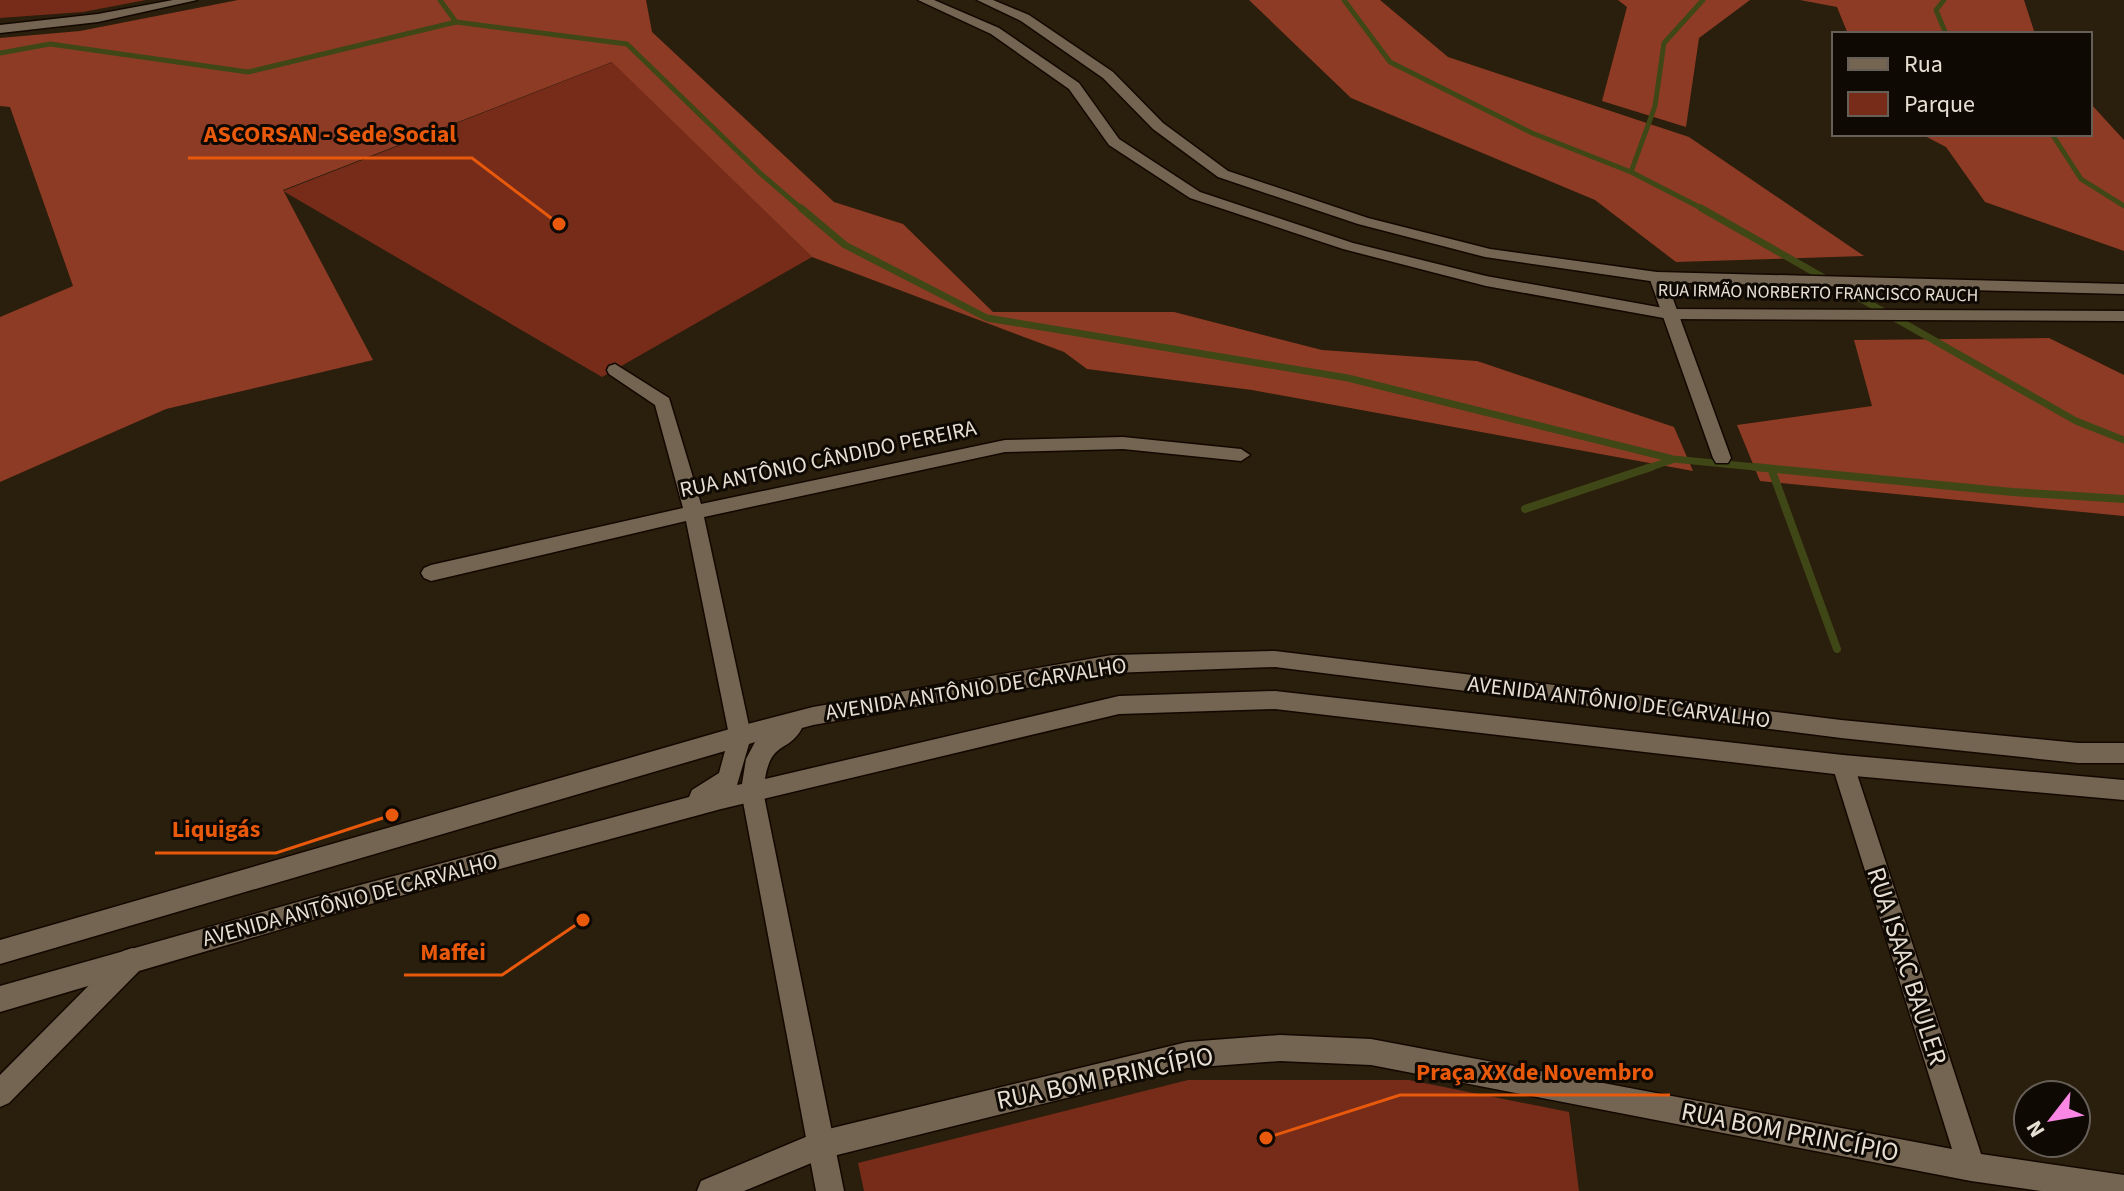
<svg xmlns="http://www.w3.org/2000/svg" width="2124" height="1191" font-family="'Source Sans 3',sans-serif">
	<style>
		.green { fill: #762c19 }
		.forest { fill: #8e3b25 }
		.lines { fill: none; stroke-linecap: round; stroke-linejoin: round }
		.stream-far2 { stroke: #404716; stroke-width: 5 }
		.stream-far1 { stroke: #404716; stroke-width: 7 }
		.stream { stroke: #404716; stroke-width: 8 }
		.minor-casing { stroke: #130800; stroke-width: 3 }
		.tertiary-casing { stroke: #130800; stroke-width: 3 }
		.secondary-casing { stroke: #130800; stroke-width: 3 }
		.minor { fill: #736551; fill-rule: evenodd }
		.tertiary { fill: #736551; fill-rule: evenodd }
		.secondary { fill: #736551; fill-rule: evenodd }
		.labels { text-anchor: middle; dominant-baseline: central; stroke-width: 6; stroke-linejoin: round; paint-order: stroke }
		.far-street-label { font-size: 18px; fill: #e7dfd4; stroke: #0f0904 }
		.street-label { font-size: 22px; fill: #e7dfd4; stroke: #0f0904 }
		.near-street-label { font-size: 26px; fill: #e7dfd4; stroke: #0f0904 }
		.leader { fill: none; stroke: #e8590c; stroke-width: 3 }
		.callout-dot { fill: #e8590c; stroke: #0f0904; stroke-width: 3 }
		.callout-label { font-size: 24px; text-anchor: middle; font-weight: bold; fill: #e8590c; stroke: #0f0904; stroke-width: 6; stroke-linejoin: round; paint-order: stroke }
	</style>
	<rect width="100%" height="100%" fill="#2a1e0c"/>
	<path class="green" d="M 0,0 L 146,0 L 83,12 L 0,18 Z
		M 613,62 L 812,257 L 602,377 L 283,191 Z
		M 1188,1080 L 1409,1080 L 1569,1112 L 1579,1191 L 864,1191 L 858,1163 Z"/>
	<path class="forest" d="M 238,0 L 646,0 L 652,32 L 834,202 L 903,224 L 993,312 L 1174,312 L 1322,350 L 1477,361 L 1674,427 L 1693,471 L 1252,390 L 1087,369 L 1064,352 L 812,257 L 612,62 L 283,190 L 373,360 L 166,409 L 0,482 L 0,317 L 73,286 L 10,107 L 0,106 L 0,38 L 80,31 Z
		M 1249,0 L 1380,0 L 1448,57 L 1689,137 L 1864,256 L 1676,262 L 1595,200 L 1351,98 Z
		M 1618,0 L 1750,0 L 1699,38 L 1686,127 L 1602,101 L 1627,7 Z
		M 1800,0 L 2024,0 L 2035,34 L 1848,34 L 1837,7 Z
		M 2090,103 L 2124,140 L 2124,251 L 1985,202 L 1946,147 L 1921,134 L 2090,134 Z
		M 2049,338 L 2124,375 L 2124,516 L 1760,481 L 1737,425 L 1872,406 L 1854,340 Z"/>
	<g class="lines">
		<path class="stream-far2" d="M 440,0 L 456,22 L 627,44 L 760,173 L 803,210
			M 1344,0 L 1390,62 L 1532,133 L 1631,172 L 1705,210
			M 1944,0 L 1936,10 L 1946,34
			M 0,53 L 50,44 L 248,72 L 456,22
			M 2052,134 L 2081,179 L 2124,206
			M 1631,172 L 1655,106 L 1664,43 L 1703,0"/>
		<path class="stream-far1" d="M 801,208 L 845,245 L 987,318 L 1348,378 L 1673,459 L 1776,469
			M 1701,208 L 2076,421 L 2124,440
			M 1645,469 L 1672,460"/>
		<path class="stream" d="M 1755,467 L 2012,492 L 2124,499
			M 1772,471 L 1837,649
			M 1525,509 L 1651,467"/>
		<g class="minor-casing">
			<path id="minor" d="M 1657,272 L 1665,277 L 1731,458 L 1728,463 L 1716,463 L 1713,458 L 1649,277 Z
				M 615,364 L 669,398 L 701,504 L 1005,440 L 1123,437 L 1241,449 L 1250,455 L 1241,461 L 1123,449 L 1005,452 L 704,517 L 751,735 L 748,742 L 740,744 L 732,742 L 729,735 L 686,521 L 431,581 L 424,578 L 421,573 L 424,568 L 431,565 L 683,508 L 655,405 L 609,374 L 607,370 L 609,366 Z
				M 1843,755 L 1851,758 L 1854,765 L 1981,1154 L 2124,1175 L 2124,1191 L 2041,1191 L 1971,1181 L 1371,1065 L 1280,1061 L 1187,1068 L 821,1159 L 744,1191 L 697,1191 L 701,1181 L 820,1131 L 1187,1042 L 1280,1035 L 1371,1039 L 1952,1149 L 1832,765 L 1835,758 Z
				M 132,948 L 141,951 L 145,960 L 141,969 L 9,1103 L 0,1107 L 0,1075 L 123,951 Z"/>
		</g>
		<g class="tertiary-casing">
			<path id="tertiary" d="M 173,0 L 197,0 L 98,22 L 0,33 L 0,25 L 98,14 Z
				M 918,0 L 934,0 L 999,28 L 1079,83 L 1119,139 L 1200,192 L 1353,243 L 1486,276 L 1669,309 L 2124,311 L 2124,321 L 1669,319 L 1486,286 L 1343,249 L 1190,198 L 1109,145 L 1069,89 L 991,34 Z
				M 977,0 L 993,0 L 1029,15 L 1113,72 L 1163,123 L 1228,171 L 1368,218 L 1490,249 L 1657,272 L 2124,284 L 2124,294 L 1657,282 L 1485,257 L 1358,224 L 1218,177 L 1153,129 L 1103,78 L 1021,21 Z
				M 752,781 L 760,784 L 763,791 L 844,1191 L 816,1191 L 741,791 L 744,784 Z"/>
		</g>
		<g class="secondary-casing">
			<path id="secondary" d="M 1275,651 L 1841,720 L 2078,743 L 2124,743 L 2124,763 L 2078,763 L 1841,738 L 1275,667 L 1112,673 L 813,725 L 802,728 C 789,753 771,740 765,779 L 1119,696 L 1275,691 L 1843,755 L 2124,780 L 2124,800 L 1843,775 L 1275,709 L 1119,714 L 721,809 L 319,918 L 0,1012 L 0,986 L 319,896 L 689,797 L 692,790 L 719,773 L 725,751 L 0,964 L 0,940 L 740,726 L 813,707 L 1112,655 ZM 755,742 L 746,759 L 742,784 L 737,785 L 749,744 Z"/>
		</g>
		<use href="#minor" class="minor"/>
		<use href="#tertiary" class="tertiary"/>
		<use href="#secondary" class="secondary"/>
	</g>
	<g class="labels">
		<g class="far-street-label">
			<text transform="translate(1818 293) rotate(1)">RUA IRMÃO NORBERTO FRANCISCO RAUCH</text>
		</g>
		<g class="street-label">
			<text transform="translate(828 459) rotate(-12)">RUA ANTÔNIO CÂNDIDO PEREIRA</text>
			<text transform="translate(976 689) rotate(-9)">AVENIDA ANTÔNIO DE CARVALHO</text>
			<text transform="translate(1619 702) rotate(7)">AVENIDA ANTÔNIO DE CARVALHO</text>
			<text transform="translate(350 900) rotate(-15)">AVENIDA ANTÔNIO DE CARVALHO</text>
		</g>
		<g class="near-street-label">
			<text transform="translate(1907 966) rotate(72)">RUA ISAAC BAULER</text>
			<text transform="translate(1105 1078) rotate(-12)">RUA BOM PRINCÍPIO</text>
			<text transform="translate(1790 1132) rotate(11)">RUA BOM PRINCÍPIO</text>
		</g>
	</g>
	<path class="leader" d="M559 224L472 158H188M392 815L276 853H155M583 920L502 975H404M1266 1138L1400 1095H1670"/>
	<g class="callout-dot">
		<circle cx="559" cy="224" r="8"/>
		<circle cx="392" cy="815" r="8"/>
		<circle cx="583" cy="920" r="8"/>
		<circle cx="1266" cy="1138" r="8"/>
	</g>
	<g class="callout-label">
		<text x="330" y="142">ASCORSAN - Sede Social</text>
		<text x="216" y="837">Liquigás</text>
		<text x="453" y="960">Maffei</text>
		<text x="1535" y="1080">Praça XX de Novembro</text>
	</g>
	<rect x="1832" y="32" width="260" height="104" fill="#0f0904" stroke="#655f57" stroke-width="2"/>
	<rect x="1848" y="58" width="40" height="12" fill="#736551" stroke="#655f57" stroke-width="2"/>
	<text x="1904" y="72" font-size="24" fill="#e7dfd4">Rua</text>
	<rect x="1848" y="92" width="40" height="24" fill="#762c19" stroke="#655f57" stroke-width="2"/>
	<text x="1904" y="112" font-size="24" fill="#e7dfd4">Parque</text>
	<g transform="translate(2052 1119) rotate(239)"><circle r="38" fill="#0f0904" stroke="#655f57" stroke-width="2"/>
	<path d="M0-6L14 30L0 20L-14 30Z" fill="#fb87e5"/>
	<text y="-12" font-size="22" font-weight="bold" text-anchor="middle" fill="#e7dfd4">N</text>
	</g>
</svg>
